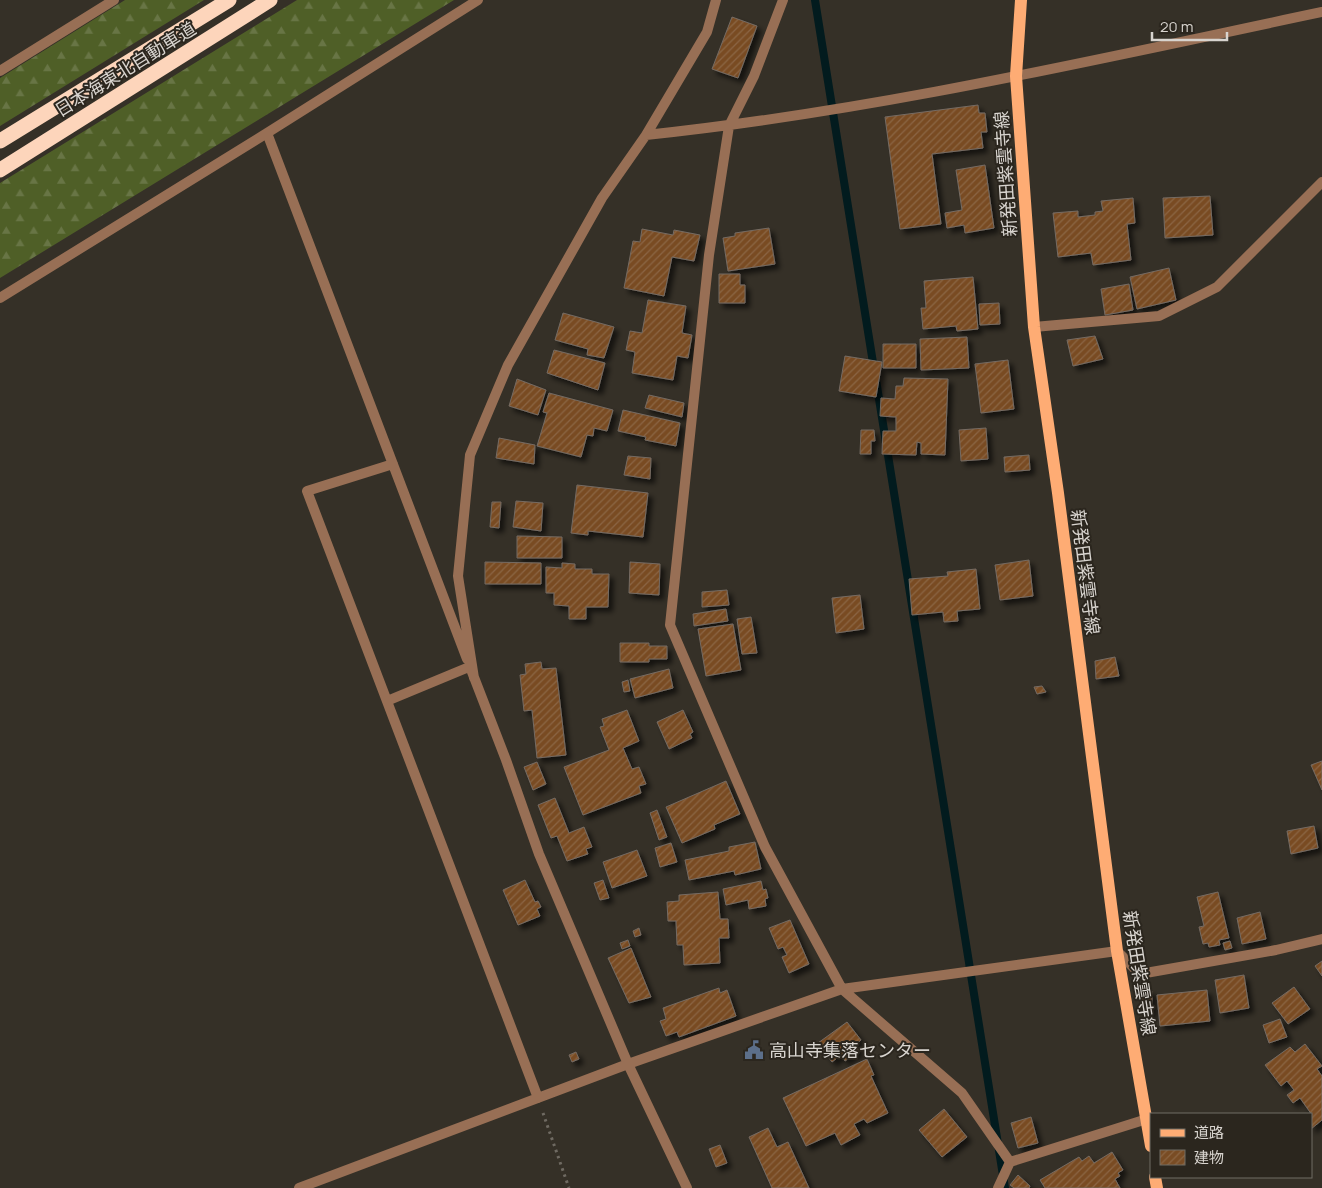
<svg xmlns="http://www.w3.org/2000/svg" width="1322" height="1188" font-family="Manrope,'Noto Sans JP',sans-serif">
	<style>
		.forest { fill: url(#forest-firs) }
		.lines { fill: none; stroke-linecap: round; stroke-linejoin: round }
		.stream { stroke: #021b1e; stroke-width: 8 }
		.building { fill: url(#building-hatch); stroke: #756b63; filter: url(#shadow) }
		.path { stroke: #6f6a62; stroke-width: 3; stroke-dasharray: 2.5 4; stroke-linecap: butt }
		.street { stroke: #986f55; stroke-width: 10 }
		.primary { stroke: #feac74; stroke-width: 12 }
		.highway { stroke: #fdd5bb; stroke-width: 15 }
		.labels { text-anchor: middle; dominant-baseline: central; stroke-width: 4; stroke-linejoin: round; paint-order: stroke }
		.street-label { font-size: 18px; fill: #d8d4cf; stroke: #2b261e }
		.poi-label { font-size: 18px; fill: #d8d4cf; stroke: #2b261e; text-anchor: start }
	</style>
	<defs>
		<pattern id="forest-firs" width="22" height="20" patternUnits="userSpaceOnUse" patternTransform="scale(1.25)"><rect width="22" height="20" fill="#4f5f27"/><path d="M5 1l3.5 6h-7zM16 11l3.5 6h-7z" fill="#687545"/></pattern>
		<pattern id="building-hatch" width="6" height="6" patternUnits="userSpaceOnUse" patternTransform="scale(1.25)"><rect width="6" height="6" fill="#794c24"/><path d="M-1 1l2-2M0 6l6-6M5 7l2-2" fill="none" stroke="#8b6543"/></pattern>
		<filter id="shadow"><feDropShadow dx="4.5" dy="4.5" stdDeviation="2.5" flood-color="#0009"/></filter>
	</defs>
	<rect width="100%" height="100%" fill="#353027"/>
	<path class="forest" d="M 125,0 L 204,0 L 0,126 L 0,78 Z
		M 297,0 L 454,0 L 0,278 L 0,183 Z"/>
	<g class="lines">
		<path class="stream" d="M 815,0 L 874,369
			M 876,380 L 1005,1188"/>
	</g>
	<path class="building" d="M 732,17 L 757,26 L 738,78 L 712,69 Z
		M 978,105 L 979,113 L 985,113 L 987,132 L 981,132 L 983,148 L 932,154 L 941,224 L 900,229 L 885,117 Z
		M 985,165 L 994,228 L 965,233 L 964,225 L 947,228 L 945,213 L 962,210 L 956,170 Z
		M 1210,196 L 1213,235 L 1165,238 L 1163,198 Z
		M 1133,198 L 1135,223 L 1127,224 L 1131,260 L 1093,265 L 1091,253 L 1058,257 L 1053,213 L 1078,211 L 1078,217 L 1095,215 L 1095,212 L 1103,211 L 1101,201 Z
		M 769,228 L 775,264 L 728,271 L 723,238 L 735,236 L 735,233 Z
		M 642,229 L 673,235 L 674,230 L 700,235 L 694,261 L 672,257 L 664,296 L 624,288 L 633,241 L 640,242 Z
		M 1169,268 L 1176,300 L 1137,309 L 1130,277 Z
		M 719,274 L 740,274 L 740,285 L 745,285 L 745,303 L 719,303 Z
		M 973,277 L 978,329 L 957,331 L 956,326 L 923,329 L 921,308 L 926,308 L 924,281 Z
		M 1129,284 L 1133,310 L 1105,315 L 1101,289 Z
		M 648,300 L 686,306 L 682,333 L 692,335 L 688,358 L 677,356 L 673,380 L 632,373 L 635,352 L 626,350 L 630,331 L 642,333 Z
		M 999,303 L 1000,324 L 980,325 L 979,304 Z
		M 563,313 L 614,327 L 604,358 L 587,355 L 588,349 L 555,340 Z
		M 1095,336 L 1103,359 L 1073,366 L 1067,340 Z
		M 967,337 L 969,368 L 921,370 L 920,339 Z
		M 883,344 L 916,344 L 916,368 L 883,368 Z
		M 554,350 L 605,363 L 598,390 L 547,373 Z
		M 845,356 L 882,362 L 876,397 L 839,391 Z
		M 1008,360 L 1014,409 L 981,413 L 975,364 Z
		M 904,378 L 948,379 L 945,455 L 921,454 L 921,443 L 917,442 L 916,455 L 882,454 L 883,431 L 896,431 L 896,417 L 880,416 L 881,398 L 895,399 L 896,386 L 903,386 Z
		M 517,379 L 546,390 L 538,415 L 509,406 Z
		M 549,393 L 613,410 L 607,431 L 594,428 L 593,436 L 587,435 L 581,457 L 537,446 L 547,413 L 543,412 Z
		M 649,395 L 684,403 L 682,417 L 645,408 Z
		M 623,410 L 680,423 L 676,446 L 645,440 L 646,437 L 618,431 Z
		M 986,428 L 988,459 L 961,461 L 959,430 Z
		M 861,430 L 874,430 L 875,441 L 871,441 L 871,454 L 860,454 Z
		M 499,438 L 535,445 L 534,464 L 496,458 Z
		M 1029,455 L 1030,470 L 1005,472 L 1004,457 Z
		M 628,456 L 651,458 L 650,479 L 624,475 Z
		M 577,485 L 648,493 L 643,537 L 588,531 L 588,535 L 571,533 Z
		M 516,501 L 543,503 L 541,531 L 513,527 Z
		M 492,502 L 501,502 L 499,528 L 490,527 Z
		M 517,536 L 562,537 L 562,558 L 517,558 Z
		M 1029,560 L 1033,596 L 1000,600 L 995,565 Z
		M 485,562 L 541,563 L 541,584 L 485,584 Z
		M 630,562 L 660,564 L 659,595 L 629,593 Z
		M 562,563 L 575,564 L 575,569 L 592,569 L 592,574 L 609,574 L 608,607 L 586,607 L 586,619 L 569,619 L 569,606 L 554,605 L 554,593 L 546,593 L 546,567 L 562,568 Z
		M 976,569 L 980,609 L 957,611 L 958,621 L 944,622 L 943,612 L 912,615 L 909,579 L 948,576 L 947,572 Z
		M 727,590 L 729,605 L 702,607 L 702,592 Z
		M 860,595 L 864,629 L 836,633 L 832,598 Z
		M 726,609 L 728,621 L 694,626 L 693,614 Z
		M 751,617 L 757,653 L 742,654 L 737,619 Z
		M 733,624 L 741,670 L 706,676 L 698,629 Z
		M 620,643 L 649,643 L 649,646 L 667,646 L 667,659 L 649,659 L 649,662 L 620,662 Z
		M 1115,657 L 1119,676 L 1096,679 L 1095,661 Z
		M 541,662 L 542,669 L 556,668 L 566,755 L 537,758 L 532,710 L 524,711 L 520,675 L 526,674 L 525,664 Z
		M 669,669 L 673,688 L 635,698 L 630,679 Z
		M 628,680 L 630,691 L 624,692 L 622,682 Z
		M 1042,686 L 1046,692 L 1037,694 L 1034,687 Z
		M 627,710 L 639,741 L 623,748 L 632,769 L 639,767 L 646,784 L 639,786 L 641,793 L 583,815 L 564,767 L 609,750 L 600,727 L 604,726 L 602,719 Z
		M 683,710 L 693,732 L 690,734 L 692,738 L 669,749 L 657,722 Z
		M 1322,761 L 1322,790 L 1311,765 Z
		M 537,762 L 546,784 L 533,790 L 524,767 Z
		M 726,781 L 740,814 L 714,825 L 715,829 L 682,843 L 666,807 Z
		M 555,798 L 569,833 L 584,827 L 592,847 L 586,849 L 588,854 L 567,861 L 557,836 L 551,838 L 538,805 Z
		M 657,810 L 667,837 L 659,840 L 650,813 Z
		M 1314,826 L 1318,848 L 1291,854 L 1287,831 Z
		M 755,842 L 761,869 L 735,875 L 734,871 L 689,880 L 685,860 L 729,851 L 729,847 Z
		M 671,843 L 677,862 L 660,867 L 655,848 Z
		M 637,850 L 647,876 L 612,888 L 603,862 Z
		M 525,880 L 535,902 L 538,901 L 541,907 L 537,909 L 540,916 L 518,925 L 503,890 Z
		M 603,880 L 609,898 L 600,900 L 594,883 Z
		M 761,881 L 763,890 L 766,889 L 768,898 L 765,899 L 766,906 L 749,909 L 748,900 L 726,905 L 723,889 Z
		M 718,892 L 720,919 L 728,919 L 729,938 L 719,938 L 720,963 L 684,965 L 683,945 L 677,945 L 676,921 L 668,921 L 667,902 L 679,901 L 679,895 Z
		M 1218,892 L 1229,938 L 1219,940 L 1220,945 L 1209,947 L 1208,943 L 1203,944 L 1199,927 L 1204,926 L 1197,897 Z
		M 1260,912 L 1266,939 L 1242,944 L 1237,918 Z
		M 790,920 L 809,964 L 789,973 L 782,957 L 787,955 L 783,947 L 778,949 L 769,928 Z
		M 639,928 L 641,935 L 635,937 L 633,931 Z
		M 628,940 L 630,946 L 622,949 L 620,943 Z
		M 1230,941 L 1232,948 L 1225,950 L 1223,943 Z
		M 631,948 L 651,997 L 629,1003 L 608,958 Z
		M 1322,961 L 1322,976 L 1315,966 Z
		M 1244,975 L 1249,1008 L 1220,1013 L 1215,980 Z
		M 1294,987 L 1310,1009 L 1288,1024 L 1272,1003 Z
		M 719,988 L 720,993 L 727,990 L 736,1016 L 679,1037 L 677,1032 L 666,1036 L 660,1021 L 666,1019 L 663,1008 Z
		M 1207,990 L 1210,1021 L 1160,1026 L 1157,995 Z
		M 1142,991 L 1152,991 L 1152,1013 L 1142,1013 Z
		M 1280,1019 L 1287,1037 L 1269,1043 L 1263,1025 Z
		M 847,1022 L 861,1040 L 855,1045 L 859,1051 L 845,1061 L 841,1055 L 832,1062 L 818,1043 Z
		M 1305,1044 L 1322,1066 L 1317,1069 L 1322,1076 L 1322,1120 L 1311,1129 L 1311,1116 L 1312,1115 L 1300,1098 L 1293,1103 L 1287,1095 L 1294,1090 L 1287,1081 L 1281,1086 L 1265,1065 L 1290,1047 L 1295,1052 Z
		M 576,1052 L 579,1059 L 572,1062 L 569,1055 Z
		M 867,1059 L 874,1075 L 871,1076 L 888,1113 L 867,1123 L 864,1119 L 854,1124 L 860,1135 L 841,1145 L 835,1133 L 806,1146 L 783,1098 Z
		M 944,1109 L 967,1137 L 942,1157 L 919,1130 Z
		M 1031,1117 L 1038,1143 L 1018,1148 L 1011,1123 Z
		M 768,1128 L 777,1147 L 788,1142 L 809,1188 L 772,1188 L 749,1137 Z
		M 720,1145 L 727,1163 L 716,1167 L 709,1149 Z
		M 1112,1152 L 1123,1170 L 1118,1173 L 1120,1176 L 1115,1179 L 1120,1188 L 1045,1188 L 1040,1180 L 1079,1157 L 1082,1161 L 1089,1156 L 1094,1163 Z
		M 1018,1175 L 1030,1186 L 1029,1188 L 1014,1188 L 1010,1185 Z"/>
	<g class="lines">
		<path class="path" d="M 543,1113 L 569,1188"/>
		<path class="street" d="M 783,0 L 754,76 L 729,126 L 709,255 L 670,625 L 765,847 L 842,989 L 962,1093 L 1010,1162
			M 0,71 L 114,0
			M 267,133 L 467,659
			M 646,135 L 707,32 L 716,0
			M 0,298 L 267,133 L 478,0
			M 1034,327 L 1159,316 L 1217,287 L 1322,182
			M 393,464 L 307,491 L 538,1098
			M 472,672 L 506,760 L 539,854 L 628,1064 L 687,1188
			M 474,678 L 458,576 L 470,455 L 508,365 L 602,198 L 646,135 C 874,111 1098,59 1322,12
			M 387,701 L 469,667
			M 299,1188 L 628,1064 L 842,989 L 1117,951 L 1140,974 L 1276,950 L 1322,939
			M 998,1188 L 1010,1162 L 1147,1119"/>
		<path class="primary" d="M 1021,0 L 1016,76 L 1034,327 L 1058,493 L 1117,951 L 1151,1146
			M 1155,1177 L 1157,1188"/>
		<path class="highway" d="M 0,141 L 229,0
			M 0,170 L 270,0"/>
	</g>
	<defs>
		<g id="civic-bare" transform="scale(1.5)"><path d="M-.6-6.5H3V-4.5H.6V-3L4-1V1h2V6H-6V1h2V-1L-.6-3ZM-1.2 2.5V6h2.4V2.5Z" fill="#5c6f8a" stroke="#2b261e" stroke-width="2.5" paint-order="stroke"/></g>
	</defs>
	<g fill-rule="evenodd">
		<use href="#civic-bare" x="754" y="1050"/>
	</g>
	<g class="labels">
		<g class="street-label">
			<text transform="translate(125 69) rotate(-32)">日本海東北自動車道</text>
			<text transform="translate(1005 174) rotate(-94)">新発田紫雲寺線</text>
			<text transform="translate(1086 572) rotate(83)">新発田紫雲寺線</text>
			<text transform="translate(1140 973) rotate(81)">新発田紫雲寺線</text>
		</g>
		<g class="poi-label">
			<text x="769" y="1050">高山寺集落センター</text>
		</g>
	</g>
	<rect x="1150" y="1113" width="162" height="65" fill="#2b261e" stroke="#706c65"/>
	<rect x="1160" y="1129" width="25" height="8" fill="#feac74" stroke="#706c65"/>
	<text x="1194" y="1138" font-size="15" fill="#d8d4cf">道路</text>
	<rect x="1160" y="1150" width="25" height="15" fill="url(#building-hatch)" stroke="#706c65"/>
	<text x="1194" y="1163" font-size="15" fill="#d8d4cf">建物</text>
	<path d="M1152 32v8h75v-8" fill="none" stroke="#d8d4cf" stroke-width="2.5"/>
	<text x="1160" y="32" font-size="15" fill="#d8d4cf" stroke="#2b261e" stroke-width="4" paint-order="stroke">20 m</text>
</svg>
